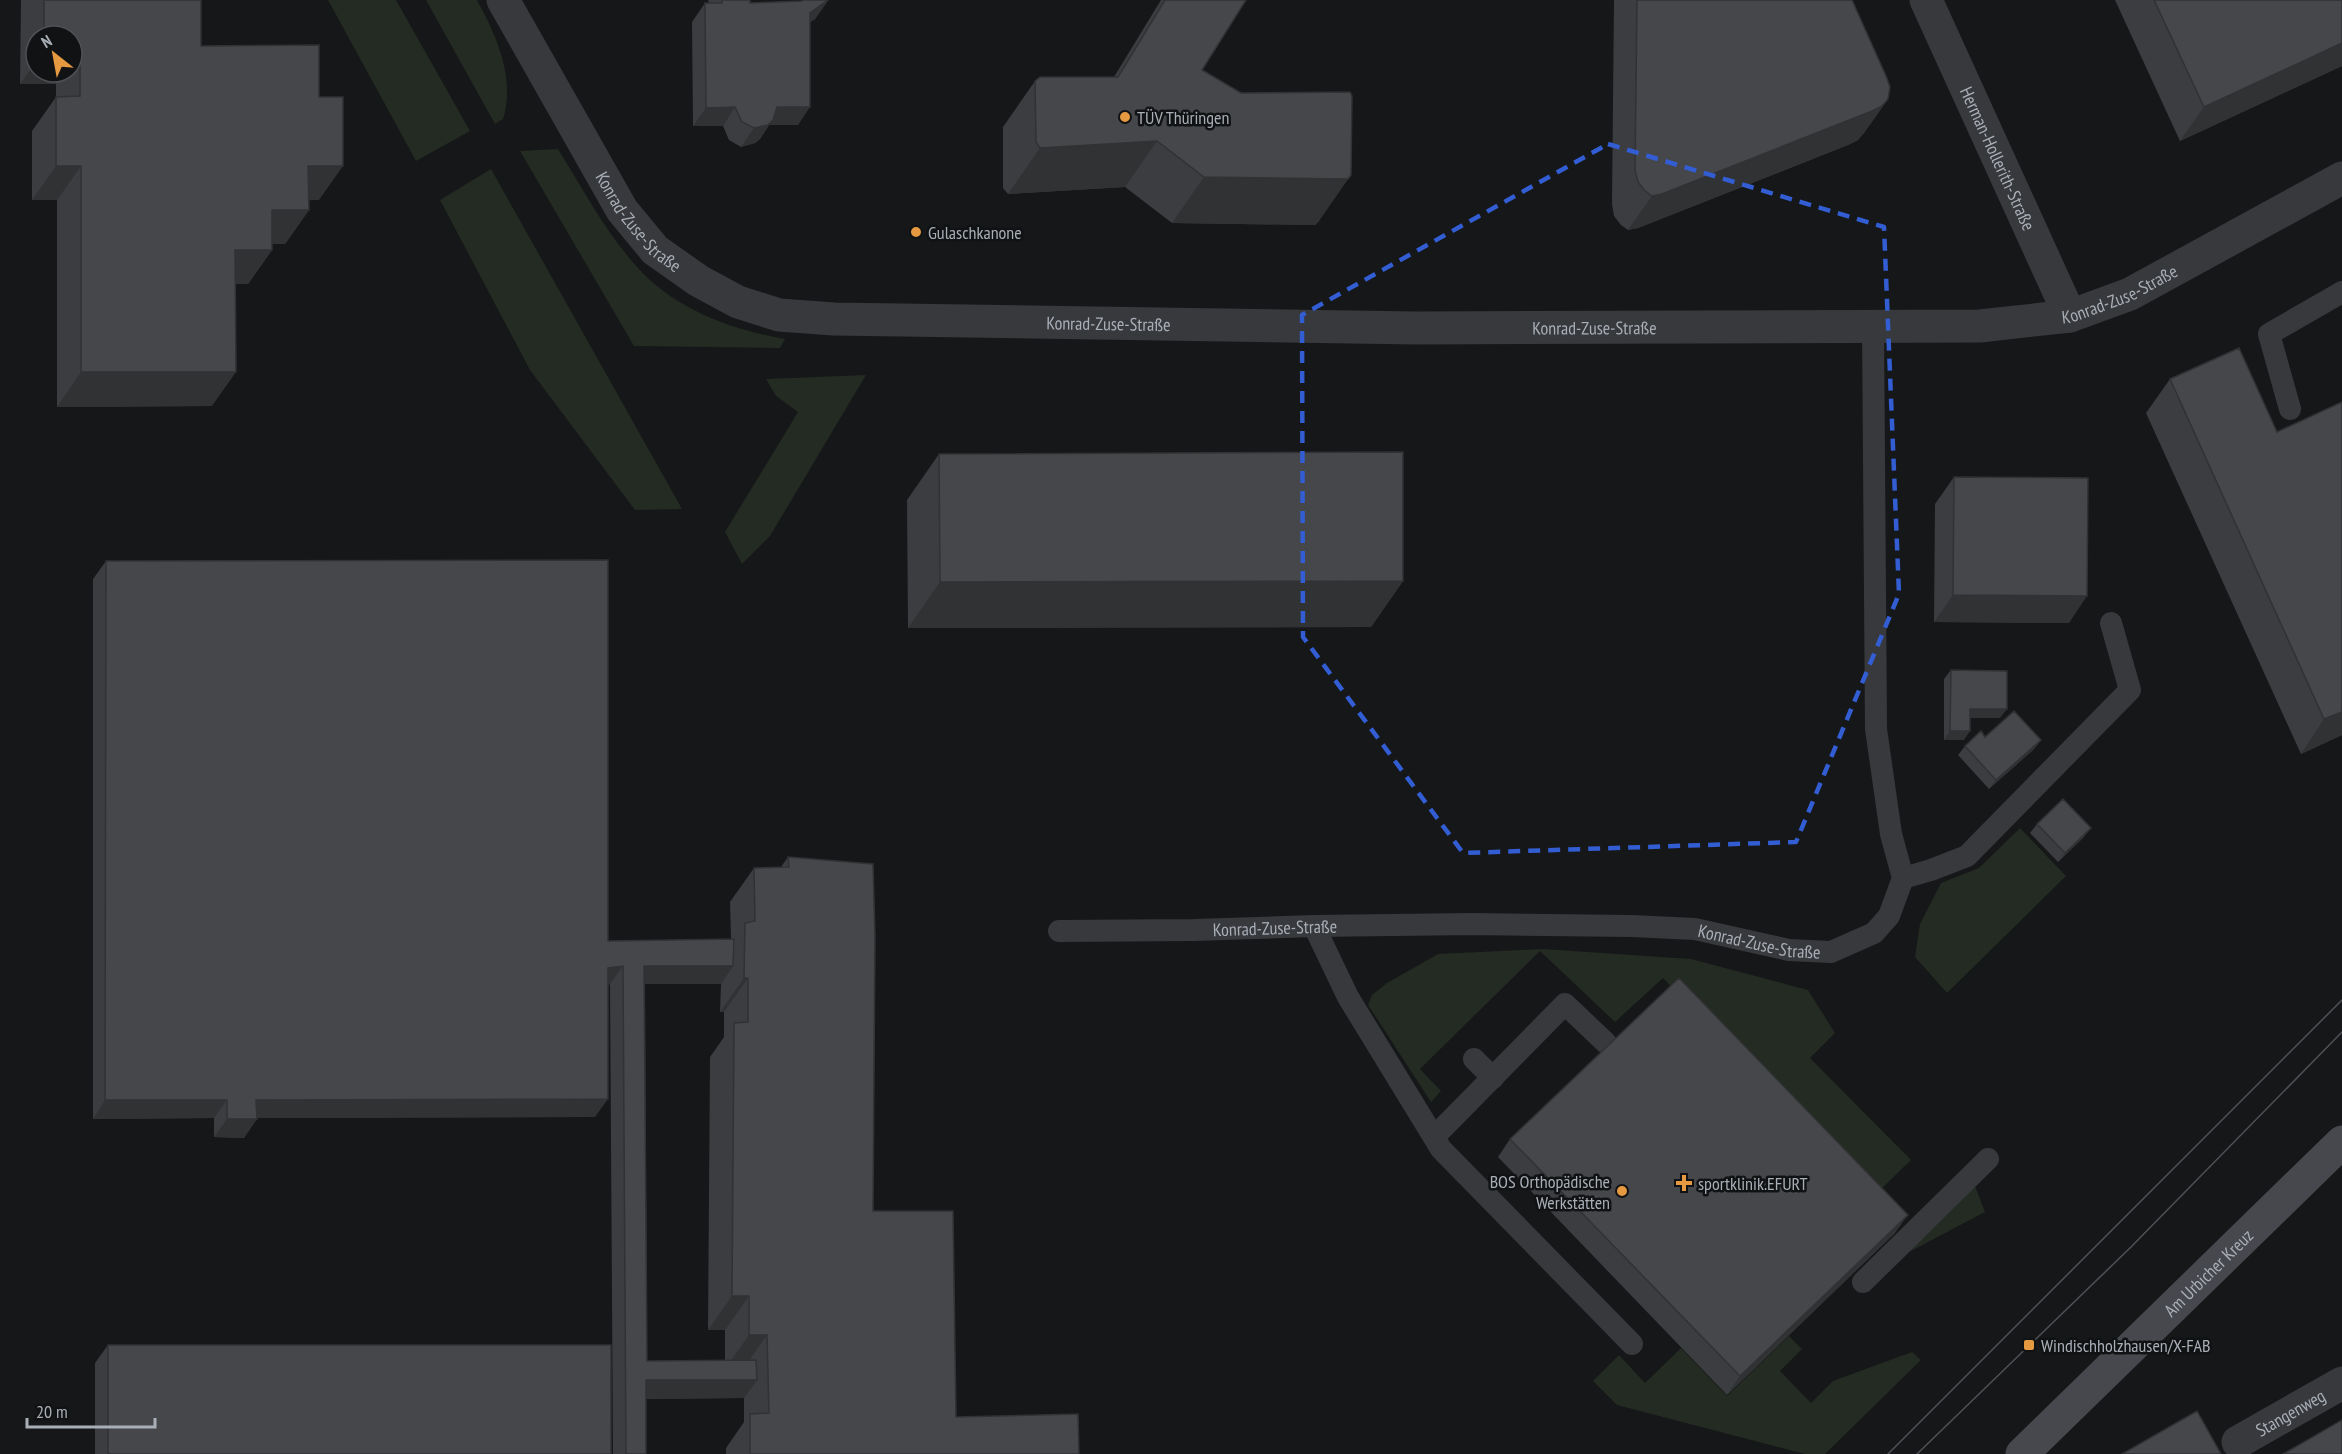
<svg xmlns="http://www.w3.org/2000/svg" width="2342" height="1454" font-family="'PT Sans Narrow',sans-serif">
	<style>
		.green { fill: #232b23 }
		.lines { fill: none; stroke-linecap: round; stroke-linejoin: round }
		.service { stroke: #38393d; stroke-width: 22 }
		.minor { stroke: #38393d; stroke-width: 33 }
		.secondary { stroke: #46484d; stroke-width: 33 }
		.tram { stroke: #4f5156; stroke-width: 1.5 }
		.wall { fill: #3c3d40; fill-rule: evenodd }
		.shaded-wall { fill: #313234 }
		.building { fill: #46474b; stroke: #313234; stroke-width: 1.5 }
		.marked { fill: none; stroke: #325dd3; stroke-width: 4.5; stroke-dasharray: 12 8; stroke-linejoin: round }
		.poi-dot { fill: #e59941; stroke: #111213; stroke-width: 2 }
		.labels { text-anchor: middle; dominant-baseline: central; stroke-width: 5; stroke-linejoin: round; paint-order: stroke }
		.poi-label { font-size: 18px; fill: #a9afb7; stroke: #111213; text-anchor: start }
		.street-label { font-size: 18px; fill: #a9afb7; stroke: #111213 }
	</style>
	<rect width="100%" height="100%" fill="#161718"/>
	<path class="green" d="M 328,0 L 396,0 L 470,131 L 416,161 Z
		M 426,0 L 477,0 C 496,35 516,78 503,119 L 495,124 Z
		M 558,149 C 583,189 606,233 638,268 C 675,309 732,330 785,339 L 780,348 L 634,346 L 520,151 Z
		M 491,169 L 682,509 L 635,510 L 530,370 L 440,200 Z
		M 866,375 L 770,536 L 742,564 L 725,532 L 798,412 L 776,396 L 766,379 Z
		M 2020,828 L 2066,876 L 1947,993 L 1915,957 L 1920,924 L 1941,883 L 1979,868 Z
		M 1543,949 L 1691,959 L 1808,990 L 1835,1033 L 1810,1058 L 1911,1160 L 1874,1196 L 1663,978 L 1615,1022 L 1540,951 L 1420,1069 L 1441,1091 L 1431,1102 L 1368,1005 L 1372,995 L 1387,983 L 1438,954 Z
		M 1973,1181 L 1985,1212 L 1911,1251 L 1906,1246 Z
		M 1789,1336 L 1802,1349 L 1780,1371 L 1811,1403 L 1833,1381 L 1912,1352 L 1921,1360 L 1825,1454 L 1805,1454 L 1617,1405 L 1593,1381 L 1619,1355 L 1645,1383 L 1681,1348 L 1727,1396 Z"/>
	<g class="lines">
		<g class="service">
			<path d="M 2290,409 L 2269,334 L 2342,292"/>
			<path d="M 1903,878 L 1931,870 L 1967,856 L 2130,690 L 2111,623"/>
			<path d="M 1314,926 L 1348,997 L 1441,1149 L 1632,1344"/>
			<path id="s1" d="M 1059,931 L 1194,930 L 1314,926 L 1472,924 L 1631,926 L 1695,929 L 1789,950 L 1831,952 L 1874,933 L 1889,916 L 1903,878 L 1891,834 L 1876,729 L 1873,325"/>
			<path d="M 1474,1059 L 1493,1078"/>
			<path d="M 1434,1137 L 1565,1004 L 1606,1043"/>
			<path d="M 1863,1282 L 1988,1159"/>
		</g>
		<g class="minor">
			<path id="s2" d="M 503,0 L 622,210 L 655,250 L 699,281 L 738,302 L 779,315 L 834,319 L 1417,328 L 1980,326 L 2070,316 L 2130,294 L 2342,178"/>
			<path id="s3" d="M 1926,0 L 2070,316"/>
			<path id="s4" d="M 2238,1442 L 2342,1383"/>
		</g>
		<path class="secondary" id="s5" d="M 2022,1454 L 2342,1142"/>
		<path class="tram" d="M 1888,1454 L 2342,1000
			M 1917,1454 L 2131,1247 L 2342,1032"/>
	</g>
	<path class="wall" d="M 21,0 L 201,0 L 201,46 L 319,200 L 309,200 L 309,210 L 285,244 L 272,244 L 272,250 L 248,284 L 236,284 L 212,406 L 57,407 L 57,200 L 32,200 L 32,131 L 56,97 L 56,84 L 20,84 ZM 36,36 L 72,36 L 72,72 L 36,72 Z
		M 708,0 L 750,0 L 750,3 L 801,1 L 802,0 L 828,0 L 815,19 L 810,22 L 798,125 L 769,125 L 760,139 L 755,143 L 741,147 L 729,140 L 723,126 L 693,126 L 692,22 L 705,3 L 709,3 Z
		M 1161,0 L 1246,0 L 1202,70 L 1319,221 L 1315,225 L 1172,223 L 1125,187 L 1008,194 L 1003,188 L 1003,127 L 1035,81 L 1114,77 Z
		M 1614,0 L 1852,0 L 1888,99 L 1864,133 L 1858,140 L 1848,145 L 1638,228 L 1628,230 L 1621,225 L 1614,216 L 1612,204 Z
		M 2115,0 L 2342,0 L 2342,66 L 2180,141 Z
		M 2170,379 L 2277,432 L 2342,402 L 2342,735 L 2301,754 L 2146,413 Z
		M 939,454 L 1403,581 L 1371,627 L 908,628 L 907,500 Z
		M 1954,477 L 2069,623 L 1934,622 L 1935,504 Z
		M 106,561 L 608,941 L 731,939 L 730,902 L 754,868 L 781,867 L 788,857 L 873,1211 L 956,1417 L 1079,1454 L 726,1454 L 726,1448 L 744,1422 L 744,1398 L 646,1399 L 646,1454 L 613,1454 L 610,984 L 608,985 L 595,1117 L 257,1118 L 244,1138 L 214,1137 L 214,1118 L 93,1119 L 93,579 ZM 645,984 L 721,984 L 720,1012 L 724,1012 L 724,1037 L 710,1057 L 708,1330 L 725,1330 L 725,1360 L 647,1361 Z
		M 1951,670 L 2000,718 L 1970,718 L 1964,740 L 1944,740 L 1944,679 Z
		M 1985,737 L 2041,740 L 2034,749 L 1989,789 L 1958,755 L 1965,746 Z
		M 2037,824 L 2084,837 L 2058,862 L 2030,833 Z
		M 1510,1139 L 1895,1233 L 1727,1395 L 1498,1157 Z
		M 108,1345 L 611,1454 L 95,1454 L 95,1363 Z"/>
	<path class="shaded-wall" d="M 828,1 L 815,19 L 797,31 L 810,13 Z
		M 2342,43 L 2342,66 L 2180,141 L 2204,107 Z
		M 72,50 L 80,50 L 72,62 Z
		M 36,62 L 36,72 L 65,72 L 56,84 L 20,84 Z
		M 1888,99 L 1864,133 L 1858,140 L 1848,145 L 1638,228 L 1628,230 L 1652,196 Z
		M 735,107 L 723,126 L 693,126 L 706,108 Z
		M 777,107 L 810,107 L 798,125 L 769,125 L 760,139 L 755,143 L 741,147 L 754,128 Z
		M 1157,141 L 1125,187 L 1008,194 L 1040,148 Z
		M 56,166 L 81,166 L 57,200 L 32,200 Z
		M 308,166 L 343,166 L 319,200 L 285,201 Z
		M 1351,175 L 1319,221 L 1315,225 L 1172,223 L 1204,177 Z
		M 272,210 L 309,210 L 285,244 L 248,244 Z
		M 235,250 L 272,250 L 248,284 L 212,284 Z
		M 81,372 L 236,372 L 212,406 L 57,407 Z
		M 1403,581 L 1371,627 L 908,628 L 940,582 Z
		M 1953,595 L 2087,596 L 2069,623 L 1934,622 Z
		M 1970,709 L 2007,709 L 2000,718 L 1964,718 Z
		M 2342,712 L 2342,735 L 2301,754 L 2324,719 Z
		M 1950,731 L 1970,731 L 1964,740 L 1944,740 Z
		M 2041,740 L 2034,749 L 1989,789 L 1996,780 Z
		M 2091,828 L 2084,837 L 2058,862 L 2065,853 Z
		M 623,966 L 610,984 L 595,986 L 608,968 Z
		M 644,966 L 733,966 L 721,984 L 632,984 Z
		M 744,978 L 748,978 L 724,1012 L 720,1012 Z
		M 608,1099 L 595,1117 L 243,1118 L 256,1100 Z
		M 105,1100 L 227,1100 L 214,1118 L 93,1119 Z
		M 227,1119 L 257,1119 L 244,1138 L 214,1137 Z
		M 1908,1215 L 1895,1233 L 1727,1395 L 1740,1376 Z
		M 732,1296 L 749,1296 L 725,1330 L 708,1330 Z
		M 749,1335 L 767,1335 L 743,1369 L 725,1369 Z
		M 646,1380 L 757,1380 L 744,1398 L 633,1399 Z"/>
	<path class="building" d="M 44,0 L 201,0 L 201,46 L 319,45 L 319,97 L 343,97 L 343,166 L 308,166 L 309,210 L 272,210 L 272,250 L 235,250 L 236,372 L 81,372 L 81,166 L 56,166 L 56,97 L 80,96 L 80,50 L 72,50 L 72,36 L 44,36 Z
		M 722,0 L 750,0 L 750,3 L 802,1 L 803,0 L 828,0 L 810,13 L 810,107 L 777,107 L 773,120 L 768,125 L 754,128 L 742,122 L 735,107 L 706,108 L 705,3 L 722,3 Z
		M 1165,0 L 1246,0 L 1202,70 L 1241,93 L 1350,92 L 1352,96 L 1351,175 L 1348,179 L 1204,177 L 1157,141 L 1040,148 L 1036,142 L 1035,81 L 1040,77 L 1118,77 Z
		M 1637,0 L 1852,0 L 1886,76 L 1890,87 L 1888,99 L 1882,106 L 1872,111 L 1662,194 L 1652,196 L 1644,190 L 1638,182 L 1635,170 Z
		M 2154,0 L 2342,0 L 2342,43 L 2204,107 Z
		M 2239,348 L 2277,432 L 2342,402 L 2342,712 L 2324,719 L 2170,379 Z
		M 1403,452 L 1403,581 L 940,582 L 939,454 Z
		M 1954,477 L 2088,478 L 2087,596 L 1953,595 Z
		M 608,560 L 608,941 L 734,939 L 733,966 L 644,966 L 647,1361 L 756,1360 L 757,1380 L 646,1380 L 646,1454 L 626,1454 L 623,966 L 608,968 L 608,1099 L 256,1100 L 257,1119 L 227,1119 L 227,1100 L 105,1100 L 106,561 Z
		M 1951,670 L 2007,671 L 2007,709 L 1970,709 L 1970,731 L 1950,731 Z
		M 2014,711 L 2041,740 L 1996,780 L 1965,746 L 1981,731 L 1985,737 Z
		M 2063,799 L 2091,828 L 2065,853 L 2037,824 Z
		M 788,857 L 873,864 L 875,936 L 873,1211 L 953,1211 L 956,1417 L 1078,1414 L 1079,1454 L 750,1454 L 750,1414 L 769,1413 L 767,1335 L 749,1335 L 749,1296 L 732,1296 L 734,1023 L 748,1022 L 748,978 L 744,978 L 745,923 L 755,921 L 754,868 L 789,867 Z
		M 1679,978 L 1908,1215 L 1740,1376 L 1510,1139 Z
		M 108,1345 L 611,1345 L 611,1454 L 108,1454 Z
		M 2197,1411 L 2221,1454 L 2122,1454 Z
		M 2342,1420 L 2342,1454 L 2283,1454 Z"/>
	<path class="marked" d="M 1608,144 L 1884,227 L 1899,594 L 1796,842 L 1463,853 L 1303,637 L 1302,315 Z"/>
	<g class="poi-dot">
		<circle cx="1125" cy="117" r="6"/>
		<circle cx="916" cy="232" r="6"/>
		<path d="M1681 1174h6v6h6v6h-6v6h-6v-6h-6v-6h6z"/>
		<circle cx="1622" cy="1191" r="6"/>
		<rect x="2023" y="1339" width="12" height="12" rx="3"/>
	</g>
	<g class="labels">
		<g class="poi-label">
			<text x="1137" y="117">TÜV Thüringen</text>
			<text x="928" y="232">Gulaschkanone</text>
			<text x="1610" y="1181" text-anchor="end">BOS Orthopädische<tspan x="1610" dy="21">Werkstätten</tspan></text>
			<text x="1698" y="1183">sportklinik.EFURT</text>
			<text x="2041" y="1345">Windischholzhausen/X-FAB</text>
		</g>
		<g class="street-label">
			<text stroke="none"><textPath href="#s3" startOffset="174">Herman-Hollerith-Straße</textPath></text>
			<text stroke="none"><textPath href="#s2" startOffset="261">Konrad-Zuse-Straße</textPath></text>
			<text stroke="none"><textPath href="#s2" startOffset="1780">Konrad-Zuse-Straße</textPath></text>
			<text stroke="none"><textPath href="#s2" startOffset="764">Konrad-Zuse-Straße</textPath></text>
			<text stroke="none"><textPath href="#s2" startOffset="1250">Konrad-Zuse-Straße</textPath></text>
			<text stroke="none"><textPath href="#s1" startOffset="216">Konrad-Zuse-Straße</textPath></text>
			<text stroke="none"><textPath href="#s1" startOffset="702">Konrad-Zuse-Straße</textPath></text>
			<text stroke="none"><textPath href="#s5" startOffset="260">Am Urbicher Kreuz</textPath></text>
			<text stroke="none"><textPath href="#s4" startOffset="60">Stangenweg</textPath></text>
		</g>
	</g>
	<g transform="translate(54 54) rotate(329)"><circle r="28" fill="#111213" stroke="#4e5155" stroke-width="1.5"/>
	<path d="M0-4.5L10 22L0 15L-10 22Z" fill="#e59941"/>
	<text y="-9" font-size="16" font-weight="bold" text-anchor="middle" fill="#a9afb7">N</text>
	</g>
	<path d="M27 1418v9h128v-9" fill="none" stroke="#a9afb7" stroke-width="3"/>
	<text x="36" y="1418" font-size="18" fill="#a9afb7" stroke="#111213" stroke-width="4.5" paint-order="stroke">20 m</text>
</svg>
